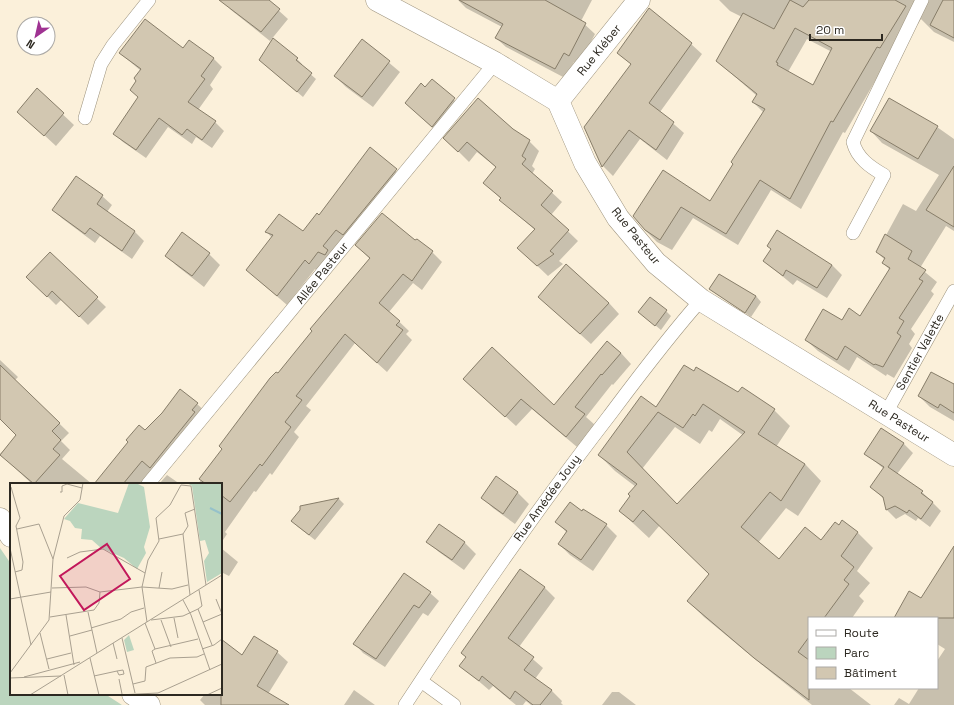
<svg xmlns="http://www.w3.org/2000/svg" width="954" height="705" font-family="'Space Grotesk',sans-serif">
	<style>
		.green { fill: #bbd5be }
		.shadow { fill: #0003; fill-rule: evenodd }
		.building { fill: #d2c7b1; stroke: #877d69; fill-rule: evenodd }
		.lines { fill: none; stroke-linecap: round; stroke-linejoin: round }
		.lane-casing { stroke: #9d937e; stroke-width: 14 }
		.street-casing { stroke: #9d937e; stroke-width: 23 }
		.lane { stroke: #fff; stroke-width: 13 }
		.street { stroke: #fff; stroke-width: 22 }
		.labels { text-anchor: middle; dominant-baseline: central; stroke-width: 3; stroke-linejoin: round; paint-order: stroke }
		.street-label { font-size: 12px; fill: #2d2921; stroke: #fff }
		.inset-river { fill: none; stroke: #95c1ca; stroke-width: 2 }
		.inset-road { fill: none; stroke: #a9a090; stroke-width: 1 }
		.view { fill: #c2185b; fill-opacity: 0.15; stroke: #c2185b; stroke-width: 2 }
		.inset-edge { fill: none; stroke: #2d2921; stroke-width: 2 }
	</style>
	<rect width="100%" height="100%" fill="#fbf0da"/>
	<path class="green" d="M 0,548 L 11,564 L 11,694 L 105,694 L 122,705 L 0,705 Z"/>
	<path class="shadow" d="M 223,0 L 267,0 L 288,19 L 270,41 L 231,10 Z
		M 458,0 L 592,0 L 581,21 L 595,34 L 579,65 L 574,62 L 565,78 L 506,47 L 496,38 L 502,27 L 466,8 Z
		M 719,0 L 954,0 L 954,42 L 934,32 L 921,19 L 918,24 L 914,22 L 889,57 L 845,133 L 843,132 L 801,209 L 771,190 L 738,245 L 693,218 L 672,250 L 657,242 L 645,230 L 663,171 L 710,202 L 764,113 L 753,102 L 757,96 L 717,61 L 742,17 L 730,11 ZM 807,39 L 832,52 L 813,87 L 788,72 Z
		M 362,40 L 400,72 L 373,107 L 346,87 L 335,76 Z
		M 691,44 L 702,54 L 660,112 L 684,133 L 667,160 L 640,139 L 613,176 L 603,166 L 586,128 L 632,65 L 618,53 Z
		M 183,50 L 213,58 L 222,67 L 210,85 L 213,89 L 198,110 L 215,122 L 224,131 L 212,148 L 196,137 L 192,144 L 168,127 L 146,158 L 123,142 L 114,133 L 139,98 L 137,81 L 141,71 L 120,53 Z
		M 297,59 L 302,64 L 301,66 L 316,79 L 303,97 L 260,60 Z
		M 432,80 L 465,110 L 442,137 L 417,113 L 425,88 Z
		M 37,90 L 74,125 L 56,146 L 30,122 Z
		M 937,127 L 954,139 L 954,231 L 946,226 L 920,268 L 937,282 L 931,291 L 934,294 L 911,329 L 915,334 L 909,344 L 912,348 L 894,378 L 887,374 L 886,376 L 857,357 L 849,371 L 818,351 L 806,340 L 842,321 L 860,317 L 890,270 L 883,263 L 885,260 L 877,252 L 903,204 L 916,211 L 939,175 L 882,143 L 871,131 Z
		M 513,130 L 529,141 L 539,151 L 532,166 L 535,169 L 532,174 L 562,202 L 551,215 L 578,241 L 559,261 L 563,264 L 548,276 L 529,258 L 535,230 L 511,209 L 485,183 L 497,168 L 477,152 L 469,162 L 445,138 Z
		M 370,149 L 406,180 L 319,273 L 315,269 L 287,305 L 247,270 L 272,238 L 266,231 L 303,232 L 319,216 Z
		M 102,196 L 112,205 L 107,212 L 135,232 L 144,241 L 132,259 L 100,236 L 95,243 L 63,219 L 53,210 Z
		M 182,234 L 209,254 L 220,265 L 204,287 L 177,266 L 167,256 Z
		M 416,242 L 432,252 L 442,262 L 422,290 L 413,283 L 389,312 L 409,331 L 406,334 L 412,340 L 387,372 L 355,343 L 306,406 L 311,410 L 294,432 L 299,437 L 272,475 L 270,473 L 256,492 L 254,491 L 225,532 L 227,534 L 221,543 L 221,484 L 198,484 L 278,375 L 370,259 L 356,245 Z
		M 50,253 L 106,307 L 88,325 L 62,299 L 56,305 L 28,277 Z
		M 764,261 L 832,265 L 842,275 L 827,298 L 797,280 L 793,285 Z
		M 719,275 L 756,296 L 761,302 L 751,317 L 710,289 Z
		M 539,297 L 609,303 L 619,314 L 591,344 Z
		M 666,311 L 671,316 L 661,330 L 639,312 Z
		M 621,353 L 631,364 L 613,385 L 612,384 L 586,417 L 595,425 L 577,447 L 532,409 L 516,426 L 464,379 L 554,406 Z
		M 0,360 L 18,377 L 15,380 L 69,433 L 61,441 L 70,450 L 62,459 L 92,484 L 32,484 L 0,454 L 18,435 L 0,419 Z
		M 694,372 L 774,410 L 790,426 L 776,447 L 805,464 L 821,481 L 798,516 L 786,508 L 758,543 L 779,560 L 822,542 L 839,526 L 857,532 L 873,548 L 857,571 L 870,583 L 859,596 L 864,601 L 852,618 L 809,618 L 809,688 L 849,688 L 871,705 L 812,705 L 772,673 L 704,617 L 688,601 L 710,574 L 660,525 L 649,538 L 620,511 L 636,487 L 615,471 L 599,455 L 657,409 ZM 720,419 L 744,436 L 678,505 L 642,469 L 675,427 L 700,444 L 709,430 L 712,432 Z
		M 954,383 L 954,421 L 930,407 L 919,396 Z
		M 197,404 L 207,413 L 155,484 L 96,484 L 145,432 Z
		M 881,430 L 904,444 L 913,453 L 897,474 L 922,492 L 941,511 L 930,527 L 918,518 L 916,521 L 905,514 L 896,519 L 887,510 L 885,500 L 871,487 L 884,469 L 865,453 Z
		M 167,475 L 180,484 L 159,484 Z
		M 496,478 L 518,493 L 529,504 L 515,524 L 493,508 L 483,498 Z
		M 339,499 L 344,504 L 315,540 L 297,526 L 305,506 Z
		M 582,512 L 606,525 L 617,536 L 593,571 L 570,555 L 559,544 L 567,533 L 557,522 Z
		M 440,525 L 465,543 L 476,554 L 464,570 L 439,552 L 428,542 Z
		M 954,547 L 954,705 L 894,705 L 899,698 L 909,704 L 919,688 L 937,688 L 937,661 L 945,649 L 937,644 L 937,618 L 902,618 L 921,600 Z
		M 221,548 L 238,562 L 229,576 L 221,572 Z
		M 520,571 L 545,588 L 555,598 L 519,647 L 543,668 L 535,679 L 552,691 L 562,701 L 561,703 L 563,705 L 531,705 L 526,701 L 523,705 L 516,705 L 493,686 L 489,690 L 461,666 Z
		M 430,593 L 439,601 L 428,616 L 423,613 L 385,667 L 363,653 L 355,644 Z
		M 221,640 L 242,656 L 277,652 L 288,662 L 268,694 L 284,705 L 205,705 L 200,700 L 205,694 L 221,694 Z
		M 354,690 L 375,705 L 344,705 Z
		M 612,692 L 619,692 L 636,705 L 602,705 Z"/>
	<path class="building" d="M 219,0 L 269,0 L 280,9 L 261,32 Z
		M 459,0 L 545,0 L 586,23 L 569,56 L 564,53 L 555,69 L 495,38 L 503,24 Z
		M 790,0 L 803,7 L 809,0 L 895,0 L 906,6 L 880,48 L 877,47 L 833,122 L 831,121 L 790,199 L 760,180 L 726,234 L 681,207 L 660,240 L 645,230 L 633,216 L 663,170 L 710,201 L 733,164 L 731,162 L 765,109 L 752,102 L 757,94 L 716,61 L 743,13 L 774,29 ZM 795,28 L 832,48 L 813,85 L 777,65 L 778,63 L 776,62 Z
		M 943,0 L 954,0 L 954,38 L 930,25 Z
		M 649,8 L 692,43 L 649,103 L 674,122 L 656,150 L 629,130 L 602,167 L 584,127 L 631,64 L 617,53 Z
		M 145,19 L 183,48 L 189,40 L 214,58 L 201,76 L 205,79 L 188,102 L 216,121 L 202,140 L 187,129 L 182,135 L 159,118 L 136,150 L 113,134 L 138,97 L 130,90 L 136,81 L 134,78 L 141,69 L 119,53 Z
		M 273,38 L 298,58 L 296,60 L 312,73 L 297,92 L 259,60 Z
		M 362,39 L 390,61 L 362,97 L 334,76 Z
		M 432,79 L 455,98 L 432,127 L 405,103 L 421,83 L 425,87 Z
		M 37,88 L 64,113 L 44,136 L 17,112 Z
		M 478,98 L 513,129 L 530,140 L 522,156 L 526,159 L 522,164 L 553,191 L 541,205 L 569,230 L 550,251 L 554,254 L 537,266 L 517,248 L 535,229 L 499,200 L 501,198 L 483,183 L 496,167 L 467,142 L 458,152 L 443,138 Z
		M 889,98 L 938,126 L 918,159 L 870,131 Z
		M 370,147 L 397,169 L 343,235 L 336,230 L 323,246 L 328,250 L 325,255 L 318,252 L 309,264 L 305,260 L 277,296 L 246,270 L 273,235 L 265,232 L 279,214 L 303,231 L 317,213 L 319,215 Z
		M 954,166 L 954,227 L 926,210 Z
		M 76,176 L 103,195 L 97,204 L 135,231 L 122,251 L 90,228 L 85,234 L 52,210 Z
		M 382,213 L 415,240 L 417,239 L 433,251 L 412,281 L 403,274 L 379,303 L 400,321 L 396,325 L 403,330 L 377,363 L 345,334 L 296,396 L 302,400 L 285,422 L 291,427 L 262,466 L 260,464 L 230,502 L 221,495 L 221,484 L 206,484 L 199,479 L 222,449 L 219,446 L 270,378 L 276,372 L 278,373 L 312,331 L 310,329 L 370,258 L 355,245 Z
		M 777,230 L 832,265 L 817,288 L 786,270 L 783,276 L 763,261 L 771,249 L 767,246 Z
		M 182,232 L 210,253 L 192,276 L 165,256 Z
		M 885,234 L 912,251 L 908,259 L 926,270 L 919,279 L 923,281 L 899,318 L 904,321 L 897,333 L 901,336 L 883,367 L 875,364 L 874,365 L 845,346 L 837,360 L 805,340 L 823,309 L 842,320 L 849,308 L 860,316 L 890,268 L 882,263 L 885,258 L 876,252 Z
		M 50,252 L 98,297 L 79,317 L 52,291 L 47,297 L 26,277 Z
		M 566,264 L 609,303 L 580,334 L 538,297 Z
		M 719,274 L 756,296 L 745,313 L 709,289 Z
		M 650,297 L 667,310 L 655,326 L 638,312 Z
		M 607,341 L 621,353 L 602,375 L 601,374 L 575,407 L 585,414 L 566,437 L 521,399 L 505,417 L 463,379 L 492,347 L 554,405 Z
		M 0,365 L 60,423 L 52,431 L 61,440 L 53,449 L 60,455 L 34,484 L 0,455 L 16,435 L 0,419 Z
		M 684,365 L 694,371 L 696,367 L 738,392 L 742,387 L 775,409 L 758,434 L 805,464 L 781,501 L 770,492 L 741,527 L 779,559 L 805,527 L 821,540 L 835,522 L 839,525 L 842,520 L 858,532 L 841,556 L 854,567 L 844,580 L 849,584 L 824,618 L 809,618 L 809,637 L 798,652 L 809,660 L 809,700 L 754,658 L 687,601 L 709,574 L 643,510 L 633,522 L 619,511 L 630,496 L 628,494 L 637,484 L 598,455 L 641,396 L 656,407 ZM 703,404 L 745,432 L 677,504 L 627,452 L 658,412 L 683,428 L 693,414 L 695,416 Z
		M 931,372 L 954,384 L 954,413 L 940,404 L 938,408 L 918,396 Z
		M 180,389 L 198,403 L 192,410 L 195,412 L 150,468 L 142,461 L 123,484 L 94,484 L 128,442 L 126,440 L 139,425 L 145,430 L 162,413 Z
		M 881,428 L 904,443 L 888,467 L 923,491 L 921,493 L 933,502 L 921,519 L 909,510 L 907,513 L 895,506 L 886,510 L 883,497 L 870,487 L 884,467 L 864,454 Z
		M 496,476 L 518,492 L 503,514 L 481,498 Z
		M 339,498 L 309,535 L 291,521 L 300,510 L 300,506 Z
		M 570,502 L 582,511 L 583,509 L 607,524 L 581,560 L 558,544 L 567,531 L 555,522 Z
		M 439,524 L 465,542 L 452,560 L 426,542 Z
		M 954,546 L 954,618 L 894,618 L 909,591 L 921,598 Z
		M 520,569 L 545,587 L 508,638 L 534,657 L 524,670 L 552,690 L 540,705 L 533,705 L 515,691 L 510,699 L 482,676 L 479,681 L 459,666 L 466,657 L 461,653 Z
		M 404,573 L 431,592 L 419,608 L 414,605 L 376,659 L 353,644 Z
		M 254,636 L 278,651 L 257,686 L 289,705 L 221,705 L 221,639 L 242,655 Z"/>
	<g class="lines">
		<g class="lane-casing">
			<path id="lane" d="M 85,118 L 101,64 L 113,45 L 149,0
				M 853,233 L 884,175 C 870,167 857,158 853,142 L 922,0
				M 886,413 L 954,291
				M 148,484 L 495,63
				M 421,681 L 454,705
				M 405,705 C 470,606 537,509 609,416 C 639,376 668,337 701,300"/>
		</g>
		<g class="street-casing">
			<path id="street" d="M 377,0 L 495,63 L 558,101 L 585,163 L 618,218 L 656,263 L 701,300 L 954,455
				M 558,101 L 639,0
				M 0,519 L 11,536
				M 133,694 L 149,705"/>
		</g>
		<use href="#lane" class="lane"/>
		<use href="#street" class="street"/>
	</g>
	<g class="labels">
		<g class="street-label">
			<text transform="translate(599 50) rotate(-51)">Rue Kléber</text>
			<text transform="translate(636 236) rotate(51)">Rue Pasteur</text>
			<text transform="translate(322 273) rotate(-51)">Allée Pasteur</text>
			<text transform="translate(920 352) rotate(-61)">Sentier Valette</text>
			<text transform="translate(899 421) rotate(32)">Rue Pasteur</text>
			<text transform="translate(547 498) rotate(-54)">Rue Amédée Jouy</text>
		</g>
	</g>
	<g transform="translate(10 483)">
		<rect width="212" height="212" fill="#fbf0da"/>
		<path d="M 119,0 L 138,0 L 126,0 L 134,4 L 140,44 L 134,64 L 136,70 L 127,86 L 114,75 L 91,65 L 82,57 L 71,56 L 72,46 L 65,45 L 60,38 L 54,36 L 68,20 L 108,30 ZM 177,0 L 212,0 L 212,90 L 197,99 L 194,78 L 199,70 L 195,57 L 190,58 L 182,3 ZM 119,152 L 124,167 L 117,169 L 114,157 Z" fill="#bbd5be"/>
		<path class="inset-river" d="M 200,25 L 212,31"/>
		<path class="inset-road" d="M 1,4 L 10,35 L 6,43 L 13,79 L 12,87 L 5,89M 50,9 L 52,9 L 52,3 L 57,1 L 72,5M 7,46 L 29,41 L 43,76M 173,51 L 180,112M 149,56 L 173,51 L 178,43 L 175,30 L 185,26M 0,65 L 21,162M 57,75 L 70,69 L 93,66 L 135,90M 42,105 L 76,104 L 90,109 L 132,104 L 162,106 L 178,102M 149,105 L 152,89M 0,116 L 41,109M 206,116 L 212,131M 173,117 L 181,132 L 200,187M 188,126 L 202,162M 78,129 L 87,170M 56,132 L 64,182M 40,134 L 84,127 L 89,120 L 90,109M 164,135 L 168,155M 141,137 L 173,133 L 188,126 L 192,123 L 189,107M 151,137 L 161,164M 137,139 L 132,104 L 138,77 L 149,58 L 146,35 L 160,22 L 171,2 L 181,3 L 196,102M 193,139 L 212,131M 135,140 L 145,166 L 142,168 L 146,180M 81,145 L 111,136 L 121,129 L 134,125M 30,150 L 39,186M 60,153 L 82,147M 112,155 L 125,210M 103,160 L 107,176M 145,166 L 188,156M 192,166 L 204,162 L 212,156M 80,175 L 89,212M 37,176 L 61,170M 0,190 L 39,137 L 43,76 L 54,33 L 70,17 L 73,0M 54,192 L 58,212M 84,193 L 107,188 L 113,187 L 114,191 L 109,192 L 107,188M 14,194 L 70,179M 0,195 L 51,193M 109,196 L 112,211M 123,201 L 135,198 L 136,184 L 160,175 L 187,174 L 194,171M 20,212 L 212,92M 108,212 L 148,210 L 212,181M 197,212 L 212,205"/>
		<path class="view" d="M 97,61 L 120,96 L 74,127 L 50,93 Z"/>
		<rect width="212" height="212" class="inset-edge"/>
	</g>
	<rect x="808" y="617" width="130" height="72" fill="#ffffff" stroke="#aba9a6"/>
	<rect x="816" y="630" width="20" height="6" fill="#ffffff" stroke="#aba9a6"/>
	<text x="844" y="637" font-size="12" fill="#2d2921">Route</text>
	<rect x="816" y="647" width="20" height="12" fill="#bbd5be" stroke="#aba9a6"/>
	<text x="844" y="657" font-size="12" fill="#2d2921">Parc</text>
	<rect x="816" y="667" width="20" height="12" fill="#d2c7b1" stroke="#aba9a6"/>
	<text x="844" y="677" font-size="12" fill="#2d2921">Bâtiment</text>
	<g transform="translate(36 36) rotate(214)"><circle r="19" fill="#ffffff" stroke="#aba9a6"/>
	<path d="M0-3L7 15L0 10L-7 15Z" fill="#9f3292"/>
	<text y="-6" font-size="11" font-weight="bold" text-anchor="middle" fill="#2d2921">N</text>
	</g>
	<path d="M810 34v6h72v-6" fill="none" stroke="#2d2921" stroke-width="2"/>
	<text x="816" y="34" font-size="12" fill="#2d2921" stroke="#ffffff" stroke-width="3" paint-order="stroke">20 m</text>
</svg>
